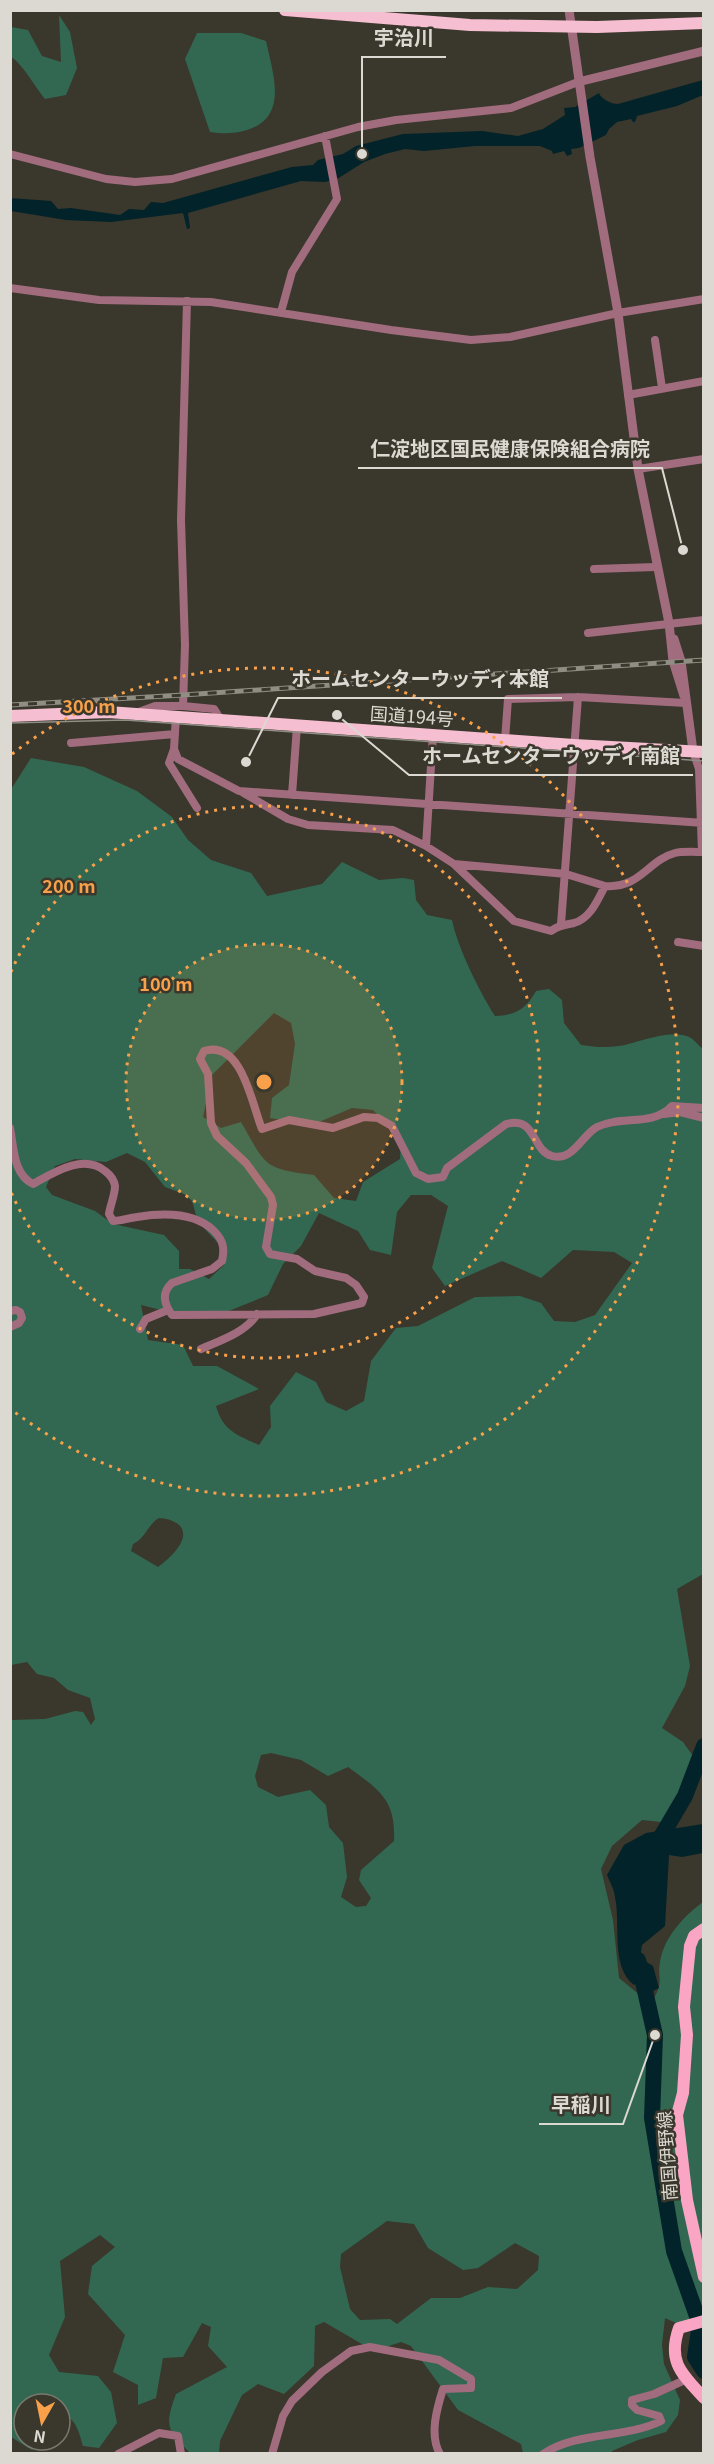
<svg xmlns="http://www.w3.org/2000/svg" width="714" height="2464" font-family="Georgia,'Noto Sans JP',serif">
	<style>
		.green { fill: #326851; fill-rule: evenodd }
		.water { fill: #022329 }
		.lines { fill: none; stroke-linecap: round; stroke-linejoin: round }
		.river { stroke: #022329; stroke-width: 16 }
		.minor { stroke: #a06c7e; stroke-width: 8 }
		.tertiary { stroke: #a06c7e; stroke-width: 9 }
		.primary { stroke: #faa5c4; stroke-width: 12 }
		.trunk { stroke: #f5bed1; stroke-width: 12 }
		.tram { stroke: #8f8d84; stroke-width: 1.5 }
		.rail-casing { stroke: #8f8d84; stroke-width: 5 }
		.rail { stroke: #3a372c; stroke-width: 3; stroke-dasharray: 9; stroke-linecap: butt }
		.ring { fill: none; stroke: #f8a14a; stroke-width: 3; stroke-dasharray: 3 6 }
		.labels { text-anchor: middle; dominant-baseline: central; stroke-width: 5; stroke-linejoin: round; paint-order: stroke }
		.street-label { font-size: 18px; fill: #dbd9d2; stroke: #3a372c }
		.centre { fill: #f8a14a; stroke: #3a372c; stroke-width: 3 }
		.ring-label { font-size: 18px; text-anchor: middle; font-weight: bold; fill: #f8a14a; stroke: #3a372c; stroke-width: 5; stroke-linejoin: round; paint-order: stroke }
		.leader { fill: none; stroke: #dbd9d2; stroke-width: 2 }
		.callout-dot { fill: #dbd9d2; stroke: #3a372c; stroke-width: 2 }
		.callout-label { font-size: 20px; text-anchor: middle; font-weight: bold; fill: #dbd9d2; stroke: #3a372c; stroke-width: 5; stroke-linejoin: round; paint-order: stroke }
	</style>
	<rect width="100%" height="100%" fill="#3a372c"/>
	<path class="green" d="M 59,15 L 70,32 L 77,68 L 66,95 L 45,99 C 36,88 21,62 11,57 L 11,27 L 28,30 L 42,56 L 61,62 Z
		M 197,33 L 241,33 L 266,41 C 273,74 289,117 247,130 C 234,134 223,134 210,132 L 185,59 Z
		M 31,758 L 84,767 L 137,791 L 172,817 L 188,840 L 211,860 L 251,873 L 267,896 L 322,884 L 342,862 L 379,880 L 403,878 L 414,880 L 416,900 L 427,915 L 452,920 C 457,946 480,993 495,1016 C 516,1015 526,1009 536,991 L 549,989 L 562,1000 L 564,1023 L 581,1045 C 594,1047 606,1048 619,1046 C 638,1043 670,1028 689,1037 C 694,1039 699,1046 703,1049 L 703,1574 L 677,1589 L 690,1666 L 685,1686 L 662,1728 L 683,1742 L 693,1756 L 686,1775 L 686,1801 L 661,1822 L 642,1820 L 612,1846 L 601,1869 L 613,1920 L 619,1978 L 641,1996 L 654,1998 C 664,1981 657,1978 660,1962 C 664,1937 684,1916 703,1902 L 703,2379 L 698,2369 L 703,2335 L 665,2318 L 662,2345 L 664,2364 L 680,2400 L 678,2415 L 666,2432 L 638,2440 L 612,2451 L 611,2453 L 523,2453 L 521,2444 L 458,2410 L 411,2346 L 401,2342 L 374,2351 L 324,2322 L 315,2326 L 314,2366 L 284,2394 L 258,2384 L 242,2395 L 220,2441 L 219,2453 L 190,2453 C 167,2429 164,2427 176,2394 L 227,2367 L 208,2346 L 211,2327 L 202,2323 L 183,2357 L 163,2358 L 156,2398 L 138,2405 L 138,2385 L 113,2372 L 125,2335 L 88,2294 L 92,2266 L 115,2247 L 100,2235 L 60,2261 L 65,2317 L 49,2355 L 59,2372 L 98,2376 L 111,2392 L 117,2423 L 99,2448 L 83,2446 C 79,2432 76,2418 60,2412 L 60,2404 L 24,2404 L 24,2440 L 47,2440 L 32,2450 L 11,2437 L 11,1720 L 45,1719 L 75,1711 L 83,1712 L 91,1725 L 95,1719 L 90,1698 L 68,1690 L 54,1678 L 37,1674 L 27,1662 L 11,1665 L 10,791 ZM 274,1013 L 291,1023 L 295,1044 L 289,1085 L 272,1098 L 270,1118 L 312,1125 L 352,1108 L 373,1110 L 401,1140 L 400,1159 L 363,1182 L 356,1201 L 334,1198 L 314,1175 C 262,1169 266,1165 241,1122 L 221,1128 L 203,1117 L 212,1075 ZM 127,1153 L 145,1162 L 165,1187 L 184,1194 L 192,1201 L 198,1222 L 219,1244 L 224,1254 L 224,1265 L 209,1279 L 190,1269 L 179,1269 L 179,1251 L 164,1235 L 113,1224 L 95,1211 L 52,1195 L 46,1187 L 55,1166 L 75,1159 L 106,1162 ZM 411,1195 L 431,1195 L 448,1206 L 432,1268 L 445,1286 L 502,1261 L 541,1278 L 573,1250 L 614,1252 L 632,1263 L 595,1315 L 575,1322 L 554,1321 L 541,1303 L 520,1296 L 475,1297 L 418,1326 L 396,1328 L 371,1361 L 364,1401 L 346,1411 L 326,1402 L 316,1382 L 296,1372 L 270,1406 L 271,1427 L 259,1445 C 237,1435 223,1431 216,1406 L 259,1389 L 217,1366 L 193,1366 L 183,1345 L 148,1340 L 141,1305 L 185,1316 L 214,1317 L 268,1295 L 283,1264 L 301,1246 L 319,1213 L 358,1231 L 370,1250 L 391,1255 L 397,1212 ZM 159,1518 C 166,1518 172,1520 178,1524 C 194,1537 169,1559 158,1567 L 131,1551 L 133,1544 C 145,1539 148,1524 159,1518 ZM 271,1753 L 301,1760 L 328,1776 L 348,1767 C 379,1790 396,1799 394,1841 L 361,1870 L 359,1880 L 371,1898 L 366,1906 L 356,1907 L 341,1897 L 347,1877 L 343,1843 L 329,1827 L 326,1805 L 310,1790 L 278,1797 L 258,1787 L 255,1776 L 261,1755 ZM 387,2221 L 414,2224 L 428,2248 L 463,2270 L 478,2268 L 515,2243 L 539,2256 L 538,2270 L 517,2289 L 488,2287 L 460,2298 L 431,2298 L 397,2324 L 390,2319 L 360,2320 L 350,2309 L 340,2267 L 341,2254 Z"/>
	<path class="water" d="M 703,80 L 703,95 L 677,106 L 637,116 L 635,122 L 633,122 L 631,119 L 617,122 L 609,129 L 606,135 L 579,148 L 571,149 L 572,154 L 567,156 L 564,151 L 553,154 L 552,151 L 540,146 L 475,146 L 424,151 L 405,149 L 385,154 L 364,162 L 337,179 L 325,182 L 301,181 L 188,213 L 190,228 L 187,229 L 183,213 L 111,222 L 66,220 L 11,211 L 10,198 L 51,201 L 58,209 L 71,208 L 120,215 L 129,209 L 144,210 L 151,202 L 163,203 L 292,167 L 313,165 L 318,160 L 343,154 L 356,146 L 403,134 L 482,131 L 518,136 L 543,129 L 565,115 L 564,108 L 575,107 L 599,93 C 601,99 611,104 618,104 Z
		M 703,1824 L 703,1853 L 682,1857 L 669,1855 L 665,1926 L 642,1945 L 640,1958 L 653,1966 L 659,1988 L 649,1993 L 642,1980 L 634,1985 C 610,1966 621,1925 615,1897 C 614,1889 610,1882 607,1875 L 624,1845 L 646,1833 Z"/>
	<g class="lines">
		<path class="river" d="M 655,1847 L 685,1796 L 704,1746
			M 638,1960 L 655,2035 L 652,2118 L 674,2251 L 697,2316 L 699,2330 L 695,2357 L 704,2371"/>
		<path class="minor" d="M 10,154 L 106,179 L 135,182 L 172,179 L 358,127 L 396,120 L 511,108 L 578,82
			M 10,288 L 99,300 L 211,302 L 391,330 L 471,340 L 510,337 L 618,313 L 704,299
			M 281,312 L 292,272 L 337,199 L 325,136
			M 655,340 L 662,388
			M 628,395 L 704,381
			M 638,469 L 704,459
			M 594,569 L 656,567
			M 588,633 L 704,620
			M 183,706 L 214,709 L 221,720
			M 136,713 L 155,706 L 183,706 L 185,645 L 181,520 L 187,301
			M 176,716 L 174,749 L 178,759 L 239,791 L 704,823
			M 433,734 L 426,846 L 454,864 L 514,921 L 551,931 C 559,925 565,925 574,923 C 591,918 598,899 605,886 C 640,889 648,860 675,853 C 683,851 696,852 704,852
			M 505,740 L 508,699 L 578,697 L 686,703
			M 71,743 L 175,734
			M 174,749 L 169,763 L 197,808
			M 693,751 L 699,769 L 702,852
			M 242,792 L 288,819 L 308,825 L 393,830 L 426,846
			M 292,795 L 297,726
			M 454,864 L 566,874 L 605,886
			M 561,924 L 578,697
			M 678,942 L 704,946
			M 664,1114 L 680,1112 L 704,1118
			M 10,1128 C 14,1148 13,1174 33,1184 C 53,1173 83,1153 105,1171 C 109,1174 114,1179 115,1186 C 115,1195 110,1206 109,1214 L 113,1221 C 122,1221 128,1218 137,1217 C 162,1213 195,1212 214,1231 C 223,1240 225,1248 222,1261 L 212,1269 L 172,1283 C 161,1293 164,1304 172,1315 L 314,1314 L 362,1303 L 364,1297 L 356,1285 L 346,1278 L 315,1271 L 297,1259 L 270,1254 L 266,1247 L 273,1205 L 271,1197 L 246,1163 L 217,1136 L 211,1123 L 208,1074 L 200,1059 L 204,1051 C 242,1039 252,1105 262,1129 L 289,1120 L 333,1128 L 364,1117 L 378,1118 L 392,1126 L 416,1173 L 428,1179 L 443,1177 L 447,1168 L 506,1124 C 537,1116 531,1150 552,1156 C 573,1162 582,1135 597,1127 C 621,1115 653,1127 672,1106 L 704,1108
			M 10,1311 L 16,1310 L 20,1312 L 22,1318 L 19,1323 L 10,1327
			M 140,1329 L 146,1319 L 168,1310
			M 201,1349 C 219,1341 247,1332 257,1314
			M 118,2454 L 159,2433 L 178,2436 L 181,2454
			M 272,2454 L 283,2416 L 292,2401 L 322,2372 L 351,2351 L 370,2347 L 439,2360 L 471,2379 L 471,2388 L 443,2389 C 437,2408 429,2435 440,2454
			M 543,2454 C 578,2431 624,2439 661,2421 L 659,2416 L 637,2410 L 632,2405 L 632,2400 L 654,2394 L 687,2379"/>
		<path class="tertiary" d="M 569,10 L 590,157 L 618,313 L 638,469 L 669,623 L 673,661 L 684,696
			M 578,82 L 704,51
			M 674,639 L 681,661 L 693,751"/>
		<path class="primary" d="M 704,1929 L 694,1936 L 690,1946 L 684,2007 L 687,2035 L 683,2093 L 677,2115 L 687,2200 L 704,2277
			M 704,2321 L 679,2328 C 667,2362 682,2374 704,2398"/>
		<path class="trunk" d="M 285,10 L 470,25 L 597,27 L 704,23
			M 10,716 L 108,712 L 574,745 L 704,752"/>
		<path class="tram" d="M 10,723 L 125,720 L 704,761"/>
		<g class="rail-casing">
			<path id="rail" d="M 10,705 L 183,695 L 704,660"/>
		</g>
		<use href="#rail" class="rail"/>
	</g>
	<circle cx="264" cy="1082" r="138" fill="#f8a14a" fill-opacity=".12"/>
	<g class="ring">
		<circle cx="264" cy="1082" r="138"/>
		<path d="M11 972A276 276 0 1 1 11 1192"/>
		<path d="M12 754A414 414 0 1 1 12 1410"/>
	</g>
	<g class="labels">
		<g class="street-label">
			<text transform="translate(412 715) rotate(4)">国道194号</text>
			<text transform="translate(666 2156) rotate(-94)">南国伊野線</text>
		</g>
	</g>
	<circle cx="264" cy="1082" r="9" class="centre"/>
	<g class="ring-label">
		<text x="89" y="713">300 m</text>
		<text x="69" y="893">200 m</text>
		<text x="166" y="991">100 m</text>
	</g>
	<path class="leader" d="M362 154L362 57H446M683 550L662 468H358M246 762L278 698H562M337 715L409 775H693M655 2035L623 2124H539"/>
	<g class="callout-dot">
		<circle cx="362" cy="154" r="6"/>
		<circle cx="683" cy="550" r="6"/>
		<circle cx="246" cy="762" r="6"/>
		<circle cx="337" cy="715" r="6"/>
		<circle cx="655" cy="2035" r="6"/>
	</g>
	<g class="callout-label">
		<text x="404" y="45">宇治川</text>
		<text x="510" y="456">仁淀地区国民健康保険組合病院</text>
		<text x="420" y="686">ホームセンターウッディ本館</text>
		<text x="551" y="763">ホームセンターウッディ南館</text>
		<text x="581" y="2112">早稲川</text>
	</g>
	<rect width="714" height="2464" fill="none" stroke="#dbd9d2" stroke-width="24"/>
	<g transform="translate(42 2422) rotate(189)"><circle r="28" fill="#3a372c" stroke="#7a786e" stroke-width="1.5"/>
	<path d="M0-4.5L10 22L0 15L-10 22Z" fill="#f8a14a"/>
	<text y="-9" font-size="16" font-weight="bold" text-anchor="middle" fill="#dbd9d2">N</text>
	</g>
</svg>
